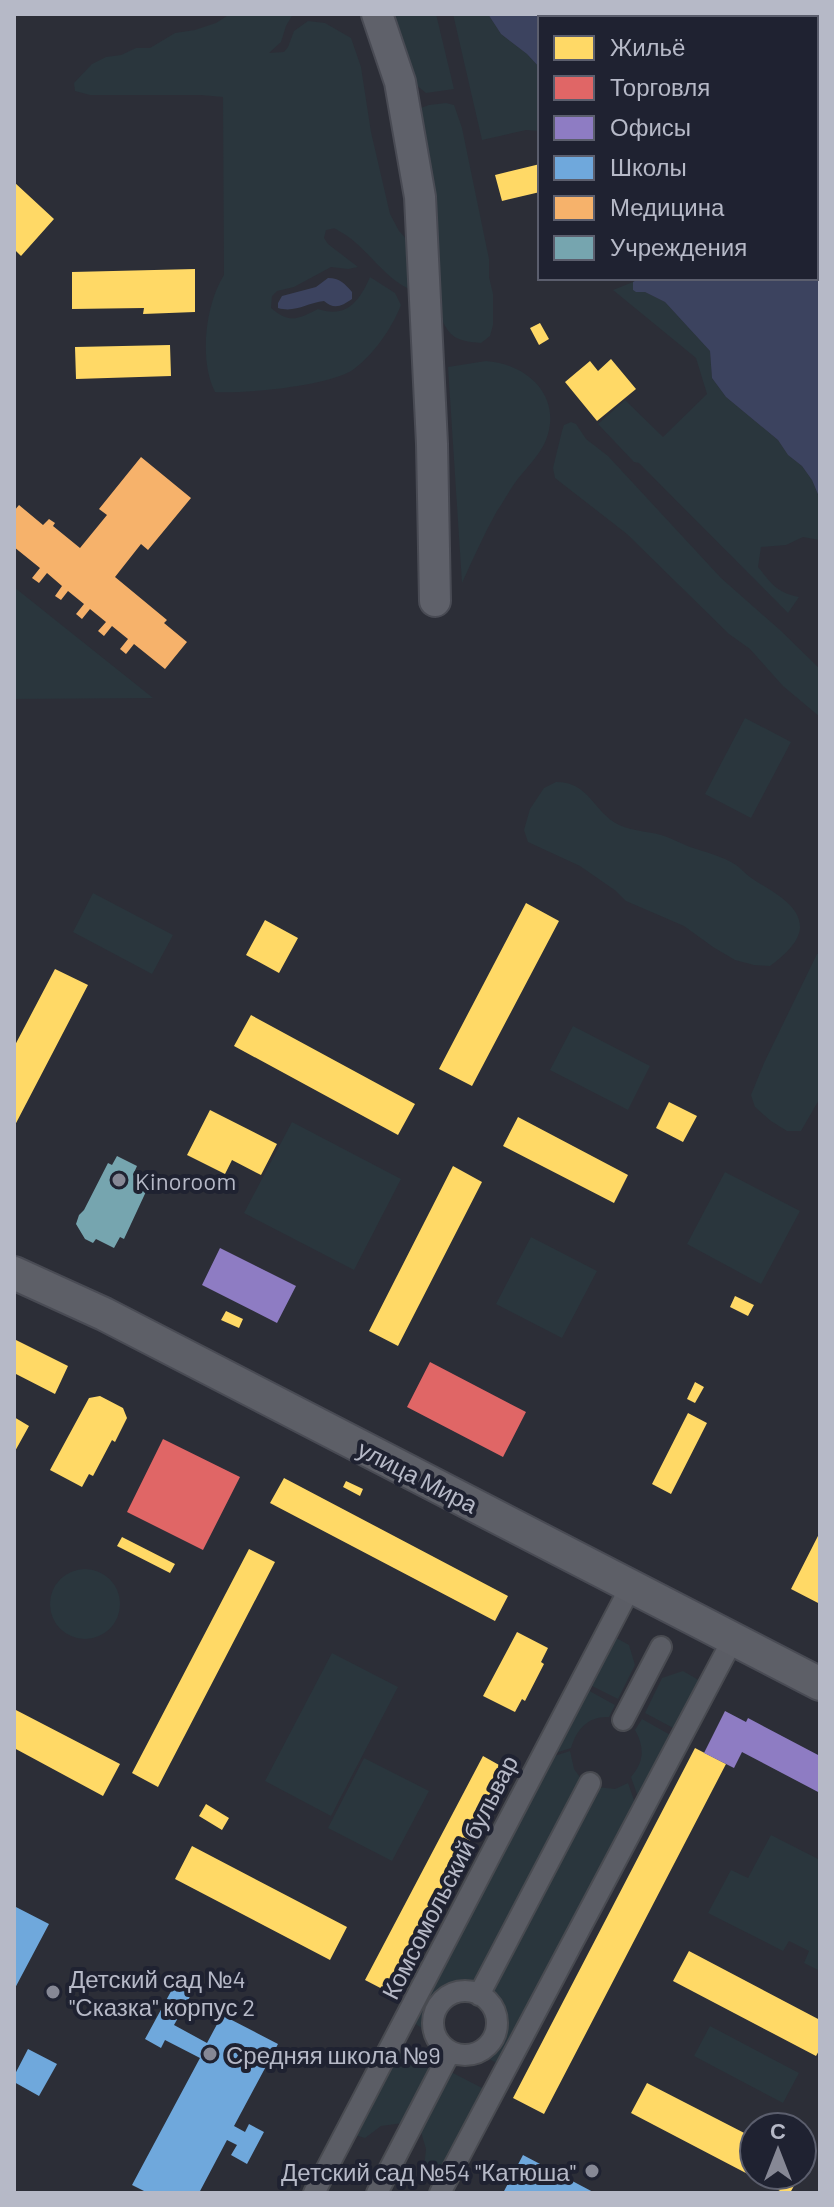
<svg xmlns="http://www.w3.org/2000/svg" width="834" height="2207" font-family="Barlow,sans-serif">
	<style>
		.green { fill: #2a363d }
		.water { fill: #3c435f }
		.homes { fill: #ffd966 }
		.shops { fill: #e06666 }
		.offices { fill: #8e7cc3 }
		.schools { fill: #6fa8dc }
		.health { fill: #f6b26b }
		.public { fill: #76a5af }
		.lines { fill: none; stroke-linecap: round; stroke-linejoin: round }
		.street-casing { stroke: #494b51; stroke-width: 24 }
		.secondary-casing { stroke: #494b54; stroke-width: 34 }
		.primary-casing { stroke: #494b54; stroke-width: 36 }
		.street { stroke: #5b5d65; stroke-width: 20 }
		.secondary { stroke: #5f616a; stroke-width: 30 }
		.primary { stroke: #5d5f67; stroke-width: 32 }
		.poi-dot { fill: #868895; stroke: #1f2231; stroke-width: 3 }
		.labels { text-anchor: middle; dominant-baseline: central; stroke-width: 8; stroke-linejoin: round; paint-order: stroke }
		.poi-label { font-size: 24px; fill: #b6b9c7; stroke: #1f2231; text-anchor: start }
		.street-label { font-size: 24px; fill: #b6b9c7; stroke: #1f2231 }
	</style>
	<rect width="100%" height="100%" fill="#2c2e37"/>
	<path class="green" d="M 230,14 L 293,14 L 286,26 L 281,42 L 269,53 L 284,52 L 288,47 L 294,31 L 308,21 L 325,23 L 351,38 L 361,67 L 371,132 L 390,214 L 399,231 L 414,247 L 414,284 L 409,289 C 381,276 366,245 339,231 C 333,227 333,229 326,230 L 324,238 L 328,244 L 358,267 L 348,269 L 331,267 L 294,287 L 277,291 L 272,296 L 271,308 C 290,324 298,319 318,309 C 347,319 360,300 370,277 L 395,293 L 401,305 C 392,328 374,354 354,369 C 331,386 244,394 215,392 C 199,361 205,305 224,275 L 223,97 L 201,95 L 90,95 L 75,91 L 74,83 L 92,64 L 106,57 L 121,55 L 136,48 L 150,48 L 175,33 L 195,30 L 216,23 Z
		M 376,14 L 436,14 L 454,89 L 426,93 L 410,80 Z
		M 453,14 L 488,14 L 501,34 L 527,54 L 540,68 L 540,131 L 526,130 L 482,140 Z
		M 446,103 L 454,105 L 462,128 L 489,259 L 489,277 L 493,294 L 493,325 L 490,336 L 481,343 C 457,341 449,338 440,315 L 418,109 L 429,105 Z
		M 633,282 L 633,290 L 645,292 L 665,302 L 710,351 L 712,378 L 726,397 L 778,440 L 788,455 L 802,466 L 812,480 L 820,499 L 820,554 L 819,540 L 803,537 L 786,545 L 761,547 L 758,567 C 772,584 776,592 799,597 L 788,613 L 639,463 L 634,462 L 598,424 L 625,400 L 663,437 L 707,394 L 696,358 L 613,290 Z
		M 486,361 C 527,364 563,396 546,440 C 540,455 527,467 517,480 C 510,489 504,501 497,511 C 484,534 473,559 462,583 L 448,367 Z
		M 571,422 L 576,424 L 586,439 L 608,456 L 721,578 L 780,630 L 820,669 L 820,717 L 783,686 L 750,649 L 729,634 L 627,534 L 555,478 L 553,468 L 562,431 L 564,425 Z
		M 14,587 L 153,698 L 14,699 Z
		M 745,718 L 791,742 L 751,818 L 705,794 Z
		M 556,782 C 590,782 592,811 619,825 C 634,832 652,831 667,837 C 675,840 682,844 690,847 C 705,852 722,856 736,865 C 741,868 745,874 750,877 C 766,889 801,903 800,928 C 799,943 782,957 770,966 L 754,965 L 735,960 L 713,947 L 684,926 L 626,901 L 616,891 L 580,866 L 528,842 L 524,830 L 530,809 L 544,788 Z
		M 93,893 L 173,935 L 152,974 L 73,932 Z
		M 820,953 L 820,1098 L 801,1131 L 787,1131 L 771,1121 L 755,1107 L 751,1095 L 764,1063 L 817,954 Z
		M 573,1026 L 650,1066 L 628,1110 L 550,1070 Z
		M 292,1122 L 401,1179 L 354,1270 L 244,1213 Z
		M 725,1172 L 800,1211 L 761,1284 L 687,1244 Z
		M 531,1237 L 597,1271 L 562,1338 L 496,1304 Z
		M50 1604a35 35 0 1 1 70 0a35 35 0 1 1-70 0Z
		M 611,1635 L 629,1645 L 635,1665 L 618,1699 L 586,1683 Z
		M 332,1653 L 398,1687 L 331,1816 L 265,1781 Z
		M 683,1671 L 702,1682 L 677,1730 L 645,1713 L 662,1678 Z
		M 584,1688 L 615,1705 L 609,1717 C 589,1716 577,1728 571,1748 L 549,1755 Z
		M 642,1719 L 674,1737 L 639,1800 L 631,1777 C 644,1762 645,1748 635,1730 Z
		M 570,1751 L 574,1769 L 582,1780 L 472,1989 L 448,1986 L 429,2024 L 422,2028 L 411,2021 L 548,1758 Z
		M 364,1758 L 429,1791 L 392,1861 L 328,1828 Z
		M 628,1783 L 636,1806 L 499,2064 L 489,2059 L 487,2053 L 505,2015 L 490,1996 L 597,1787 L 615,1789 Z
		M 771,1835 L 820,1860 L 820,1971 L 804,1963 L 809,1951 L 789,1941 L 783,1951 L 708,1913 L 731,1870 L 748,1878 Z
		M 710,2026 L 799,2073 L 783,2103 L 694,2056 Z
		M 399,2045 L 433,2064 L 403,2123 L 381,2126 L 365,2138 L 352,2134 Z
		M 451,2072 L 486,2090 L 437,2184 L 423,2177 L 426,2149 L 421,2132 Z"/>
	<path class="water" d="M 488,14 L 820,14 L 820,499 L 812,480 L 802,466 L 788,455 L 778,440 L 726,397 L 712,378 L 710,351 L 699,339 L 665,302 L 645,292 L 636,292 L 633,290 L 633,282 L 640,278 L 816,278 L 816,18 L 540,18 L 540,68 L 527,54 L 501,34 Z
		M 328,278 C 340,278 345,284 352,292 L 352,299 C 342,306 334,310 324,301 C 307,303 295,313 278,308 L 278,303 L 282,296 L 316,287 Z"/>
	<path class="homes" d="M 540,164 L 540,192 L 502,201 L 495,175 Z
		M 14,182 L 54,219 L 21,256 L 14,249 Z
		M 195,269 L 195,312 L 143,314 L 144,308 L 72,309 L 72,272 Z
		M 540,323 L 549,339 L 539,345 L 530,328 Z
		M 170,345 L 171,376 L 76,379 L 75,347 Z
		M 611,359 L 636,389 L 597,421 L 565,382 L 590,361 L 598,371 Z
		M 526,903 L 559,921 L 472,1086 L 439,1069 Z
		M 265,920 L 298,938 L 279,973 L 246,955 Z
		M 55,969 L 88,985 L 14,1127 L 14,1047 Z
		M 251,1015 L 415,1104 L 398,1135 L 234,1046 Z
		M 669,1102 L 697,1116 L 683,1142 L 656,1128 Z
		M 210,1110 L 277,1144 L 261,1175 L 232,1160 L 225,1174 L 187,1155 Z
		M 518,1117 L 628,1175 L 614,1203 L 503,1146 Z
		M 453,1166 L 482,1182 L 398,1346 L 369,1331 Z
		M 735,1296 L 754,1305 L 748,1316 L 730,1307 Z
		M 226,1311 L 243,1319 L 239,1328 L 221,1320 Z
		M 14,1339 L 68,1366 L 55,1394 L 14,1373 Z
		M 695,1382 L 704,1387 L 695,1403 L 687,1399 Z
		M 100,1396 L 123,1408 L 127,1418 L 115,1442 L 112,1440 L 93,1476 L 89,1474 L 82,1487 L 50,1470 L 89,1398 Z
		M 688,1413 L 707,1423 L 671,1494 L 652,1484 Z
		M 14,1417 L 29,1426 L 14,1453 Z
		M 284,1478 L 508,1596 L 495,1621 L 270,1503 Z
		M 346,1481 L 363,1489 L 360,1496 L 343,1487 Z
		M 820,1532 L 820,1604 L 791,1589 Z
		M 122,1537 L 175,1564 L 170,1573 L 117,1546 Z
		M 249,1549 L 275,1562 L 158,1787 L 132,1773 Z
		M 517,1632 L 548,1648 L 541,1662 L 544,1664 L 525,1701 L 522,1699 L 515,1712 L 483,1696 Z
		M 14,1709 L 120,1764 L 103,1796 L 14,1748 Z
		M 695,1748 L 726,1764 L 544,2114 L 513,2098 Z
		M 483,1756 L 508,1770 L 390,1993 L 365,1980 Z
		M 206,1804 L 229,1818 L 222,1830 L 199,1816 Z
		M 192,1846 L 347,1927 L 330,1960 L 175,1879 Z
		M 689,1951 L 820,2020 L 820,2049 L 816,2056 L 673,1981 Z
		M 647,2083 L 754,2138 L 754,2175 L 800,2175 L 790,2193 L 784,2193 L 631,2113 Z"/>
	<path class="shops" d="M 430,1362 L 526,1412 L 503,1457 L 407,1407 Z
		M 163,1439 L 240,1477 L 203,1550 L 127,1512 Z"/>
	<path class="offices" d="M 220,1248 L 296,1286 L 277,1323 L 202,1285 Z
		M 725,1711 L 746,1722 L 748,1718 L 820,1756 L 820,1793 L 742,1752 L 734,1768 L 704,1753 Z"/>
	<path class="schools" d="M 14,1906 L 49,1924 L 14,1990 Z
		M 175,1984 L 192,1993 L 174,2025 L 207,2043 L 222,2015 L 278,2044 L 234,2126 L 245,2132 L 249,2124 L 264,2132 L 247,2164 L 231,2155 L 237,2145 L 227,2140 L 199,2193 L 148,2193 L 132,2185 L 200,2058 L 165,2040 L 161,2048 L 145,2039 Z
		M 28,2049 L 57,2064 L 39,2096 L 14,2082 L 14,2076 Z
		M 523,2155 L 595,2193 L 503,2193 Z"/>
	<path class="health" d="M 141,457 L 191,498 L 148,550 L 141,544 L 115,577 L 167,620 L 164,623 L 187,642 L 165,669 L 134,644 L 126,654 L 120,649 L 128,639 L 112,626 L 104,636 L 98,631 L 106,622 L 90,609 L 82,619 L 76,614 L 84,604 L 68,591 L 61,600 L 55,596 L 62,586 L 47,573 L 39,583 L 32,578 L 40,568 L 14,547 L 14,511 L 19,505 L 43,525 L 49,519 L 55,523 L 53,526 L 80,548 L 107,515 L 99,509 Z"/>
	<path class="public" d="M 117,1156 L 137,1166 L 133,1175 L 150,1183 L 124,1239 L 120,1237 L 114,1248 L 96,1239 L 93,1243 L 85,1239 L 76,1224 L 79,1215 L 84,1210 L 108,1163 L 112,1165 Z"/>
	<g class="lines">
		<g class="street-casing">
			<path id="street" d="M 623,1720 L 661,1647
				M433 2023a32 32 0 1 1 64 0a32 32 0 1 1-64 0Z
				M 479,1995 L 590,1783
				M 314,2193 L 631,1586
				M 377,2193 L 450,2052
				M 440,2193 L 733,1639"/>
		</g>
		<g class="secondary-casing">
			<path id="secondary" d="M 377,14 L 400,82 L 420,197 L 432,444 L 435,601"/>
		</g>
		<g class="primary-casing">
			<path id="primary" d="M 14,1273 L 104,1314 L 820,1684"/>
		</g>
		<use href="#street" class="street"/>
		<use href="#secondary" class="secondary"/>
		<use href="#primary" class="primary"/>
	</g>
	<g class="poi-dot">
		<circle cx="119" cy="1180" r="8"/>
		<circle cx="53" cy="1992" r="8"/>
		<circle cx="210" cy="2054" r="8"/>
		<circle cx="592" cy="2171" r="8"/>
	</g>
	<g class="labels">
		<g class="poi-label">
			<text x="135" y="1180">Kinoroom</text>
			<text x="69" y="1978">Детский сад №4<tspan x="69" dy="28">"Сказка" корпус 2</tspan></text>
			<text x="226" y="2054">Средняя школа №9</text>
			<text x="576" y="2171" text-anchor="end">Детский сад №54 "Катюша"</text>
		</g>
		<g class="street-label">
			<text transform="translate(418 1476) rotate(27)">улица Мира</text>
			<text transform="translate(449 1877) rotate(-63)">Комсомольский бульвар</text>
		</g>
	</g>
	<rect width="834" height="2207" fill="none" stroke="#b6b9c7" stroke-width="32"/>
	<rect x="538" y="16" width="280" height="264" fill="#1f2231" stroke="#5b5e6d" stroke-width="2"/>
	<rect x="554" y="36" width="40" height="24" fill="#ffd966" stroke="#5b5e6d" stroke-width="2"/>
	<text x="610" y="56" font-size="24" fill="#b6b9c7">Жильё</text>
	<rect x="554" y="76" width="40" height="24" fill="#e06666" stroke="#5b5e6d" stroke-width="2"/>
	<text x="610" y="96" font-size="24" fill="#b6b9c7">Торговля</text>
	<rect x="554" y="116" width="40" height="24" fill="#8e7cc3" stroke="#5b5e6d" stroke-width="2"/>
	<text x="610" y="136" font-size="24" fill="#b6b9c7">Офисы</text>
	<rect x="554" y="156" width="40" height="24" fill="#6fa8dc" stroke="#5b5e6d" stroke-width="2"/>
	<text x="610" y="176" font-size="24" fill="#b6b9c7">Школы</text>
	<rect x="554" y="196" width="40" height="24" fill="#f6b26b" stroke="#5b5e6d" stroke-width="2"/>
	<text x="610" y="216" font-size="24" fill="#b6b9c7">Медицина</text>
	<rect x="554" y="236" width="40" height="24" fill="#76a5af" stroke="#5b5e6d" stroke-width="2"/>
	<text x="610" y="256" font-size="24" fill="#b6b9c7">Учреждения</text>
	<g transform="translate(778 2151)"><circle r="38" fill="#1f2231" stroke="#5b5e6d" stroke-width="2"/>
	<path d="M0-6L14 30L0 20L-14 30Z" fill="#868895"/>
	<text y="-12" font-size="22" font-weight="bold" text-anchor="middle" fill="#b6b9c7">С</text>
	</g>
</svg>
